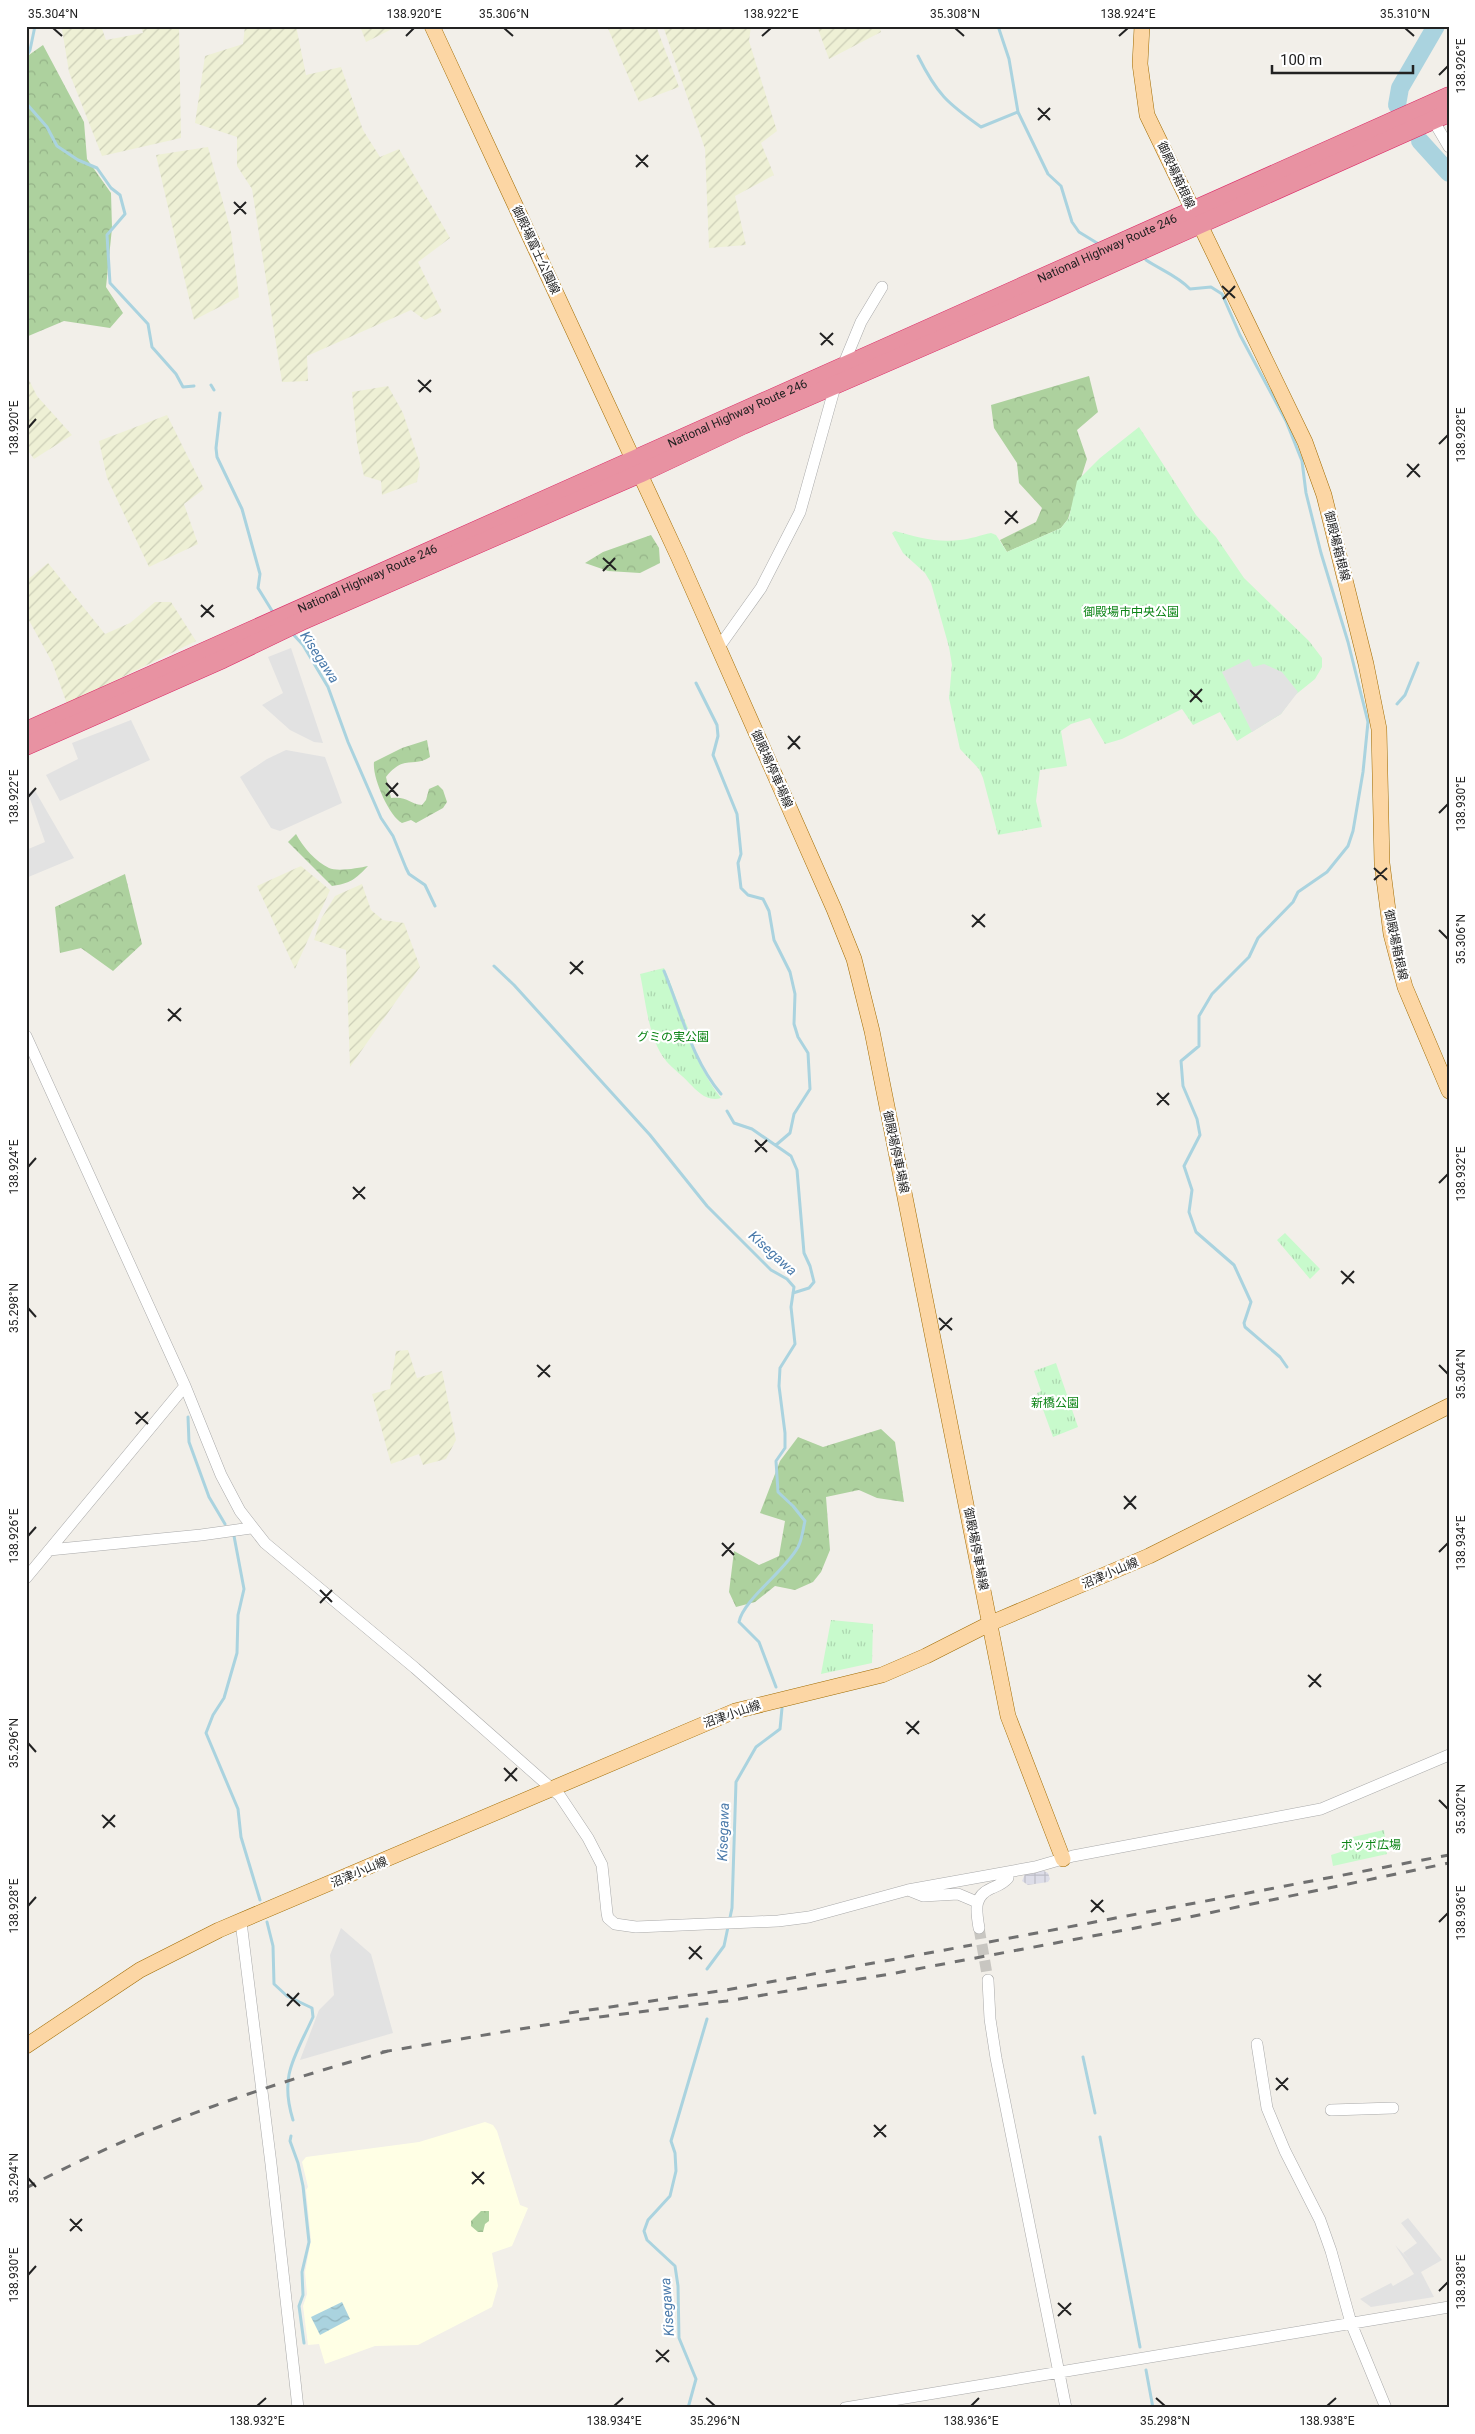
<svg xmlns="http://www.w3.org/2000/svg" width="1475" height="2434" font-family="Roboto,'Noto Sans JP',sans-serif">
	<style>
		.education { fill: #ffffe5 }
		.farmland { fill: url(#farmland-furrows) }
		.forest { fill: url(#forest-crowns) }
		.park { fill: url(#park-tufts) }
		.parking { fill: #e2e2e2 }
		.plaza { fill: url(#plaza-grid) }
		.water { fill: url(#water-waves) }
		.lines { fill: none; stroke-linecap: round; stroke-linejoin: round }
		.stream { stroke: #aad3df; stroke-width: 3 }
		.river { stroke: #aad3df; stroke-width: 18 }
		.minor-tunnel { stroke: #c8c6c1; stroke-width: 11; stroke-dasharray: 11 5.5; stroke-linecap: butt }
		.minor-casing { stroke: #a9a9a9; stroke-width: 12 }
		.major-casing { stroke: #a06b00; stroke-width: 16 }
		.highway-casing { stroke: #dc2a67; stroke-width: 19 }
		.minor { stroke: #fff; stroke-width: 11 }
		.major { stroke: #fcd6a4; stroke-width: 15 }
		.highway { stroke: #e892a2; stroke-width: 18 }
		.rail { stroke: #707070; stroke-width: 3; stroke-dasharray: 10 10; stroke-linecap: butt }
		.ticks { fill: none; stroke: #222; stroke-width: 2 }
		.labels { text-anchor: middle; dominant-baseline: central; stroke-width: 4.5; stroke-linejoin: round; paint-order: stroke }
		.street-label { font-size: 12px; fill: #222; stroke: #fff }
		.park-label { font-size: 12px; fill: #0c8416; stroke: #fff }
		.water-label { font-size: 14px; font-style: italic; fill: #4a7aab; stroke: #fff }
		.neatline { fill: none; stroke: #222; stroke-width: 2 }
		.ticks-label { font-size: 12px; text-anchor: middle; fill: #222 }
	</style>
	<defs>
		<pattern id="farmland-furrows" width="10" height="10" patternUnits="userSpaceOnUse" patternTransform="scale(1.25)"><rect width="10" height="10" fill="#eef0d5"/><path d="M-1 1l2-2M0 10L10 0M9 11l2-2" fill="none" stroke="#ccceb7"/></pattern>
		<pattern id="forest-crowns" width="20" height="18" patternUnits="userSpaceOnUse" patternTransform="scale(1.25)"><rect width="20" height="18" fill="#add19e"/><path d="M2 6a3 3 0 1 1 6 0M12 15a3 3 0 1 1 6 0" fill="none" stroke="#95b388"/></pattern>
		<pattern id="park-tufts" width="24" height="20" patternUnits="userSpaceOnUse" patternTransform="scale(1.25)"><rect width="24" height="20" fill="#c8facc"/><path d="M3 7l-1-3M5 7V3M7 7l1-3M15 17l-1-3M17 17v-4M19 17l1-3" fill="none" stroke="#acd6af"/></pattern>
		<pattern id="plaza-grid" width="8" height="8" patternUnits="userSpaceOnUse" patternTransform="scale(1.25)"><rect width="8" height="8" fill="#dddde8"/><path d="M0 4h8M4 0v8" fill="none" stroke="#bdbdc7"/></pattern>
		<pattern id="water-waves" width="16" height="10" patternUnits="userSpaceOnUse" patternTransform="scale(1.25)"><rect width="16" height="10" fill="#aad3df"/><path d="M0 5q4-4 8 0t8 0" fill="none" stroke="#92b5bf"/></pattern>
	</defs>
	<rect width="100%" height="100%" fill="#f2efe9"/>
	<path class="education" d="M 485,2122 L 493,2125 L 497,2131 L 520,2205 L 528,2208 L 512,2246 L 492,2253 L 498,2286 L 492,2307 L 418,2345 L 375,2346 L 325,2364 L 319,2344 L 308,2345 L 303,2306 L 307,2294 L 305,2272 L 311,2240 L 306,2190 L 308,2187 L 302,2162 L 306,2157 L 419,2142 Z"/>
	<path class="farmland" d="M 70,26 L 101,26 L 106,40 L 143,33 L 141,26 L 179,26 L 181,138 L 102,156 L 69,72 L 62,29 Z
		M 245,26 L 296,26 L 306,75 L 341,67 L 363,130 L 380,157 L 399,149 L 450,238 L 418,262 L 442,312 L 425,320 L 411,310 L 307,356 L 308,381 L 282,382 L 252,189 L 237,166 L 237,137 L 195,123 L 205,56 L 243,44 Z
		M 360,26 L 398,26 L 366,42 Z
		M 607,26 L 656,26 L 679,87 L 639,102 Z
		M 663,26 L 751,26 L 749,41 L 777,131 L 761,143 L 774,175 L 735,196 L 746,245 L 709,248 L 705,149 Z
		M 817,26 L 879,26 L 881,32 L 829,59 Z
		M 208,147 L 231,232 L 239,297 L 194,320 L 156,155 Z
		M 26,374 L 37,396 L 72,435 L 34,459 L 26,448 Z
		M 388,386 L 403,413 L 420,464 L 417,482 L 382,495 L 381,481 L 364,476 L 357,443 L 352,392 Z
		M 167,415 L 204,489 L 184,504 L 198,544 L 149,567 L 107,478 L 99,441 Z
		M 48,563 L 105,634 L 130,623 L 155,602 L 171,602 L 196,641 L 67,704 L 52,662 L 26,615 L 26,581 Z
		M 301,866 L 330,890 L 295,969 L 257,886 Z
		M 362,884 L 371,910 L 383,920 L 404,923 L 420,967 L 350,1067 L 346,950 L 314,940 L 321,919 L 335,896 Z
		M 408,1350 L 417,1378 L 442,1371 L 456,1440 L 446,1459 L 423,1465 L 419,1454 L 391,1464 L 372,1394 L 390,1389 L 396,1351 Z"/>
	<path class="forest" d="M 43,45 L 84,122 L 87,159 L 111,193 L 112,228 L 106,287 L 123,313 L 110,328 L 64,321 L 26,337 L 26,57 Z
		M 1089,376 L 1098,412 L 1077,430 L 1087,459 L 1068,519 L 1061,528 L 1007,552 L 1000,540 L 1036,522 L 1042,508 L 1019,483 L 1017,463 L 994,428 L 991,405 Z
		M 651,535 L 659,548 L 660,563 L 640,573 L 608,571 L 585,563 L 603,552 Z
		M 427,740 L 430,757 C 414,768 404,754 386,777 L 391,798 C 408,796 409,804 422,805 L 426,800 L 429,789 L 438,785 L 443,790 L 447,802 L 443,808 L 416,823 L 411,820 L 402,823 C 389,816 372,777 374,762 L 402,748 Z
		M 296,834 C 303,847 316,862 329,868 C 337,872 359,868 368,866 C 356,879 349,884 332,886 L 288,842 Z
		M 125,874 L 142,944 L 113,971 L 81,948 L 60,953 L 55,907 Z
		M 881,1429 L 895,1442 L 904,1502 L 877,1498 L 859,1490 L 826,1497 L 830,1550 L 821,1572 L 813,1582 L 795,1590 L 775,1586 L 755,1602 L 736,1607 L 729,1592 L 734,1551 L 759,1565 L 779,1556 L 785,1521 L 760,1513 L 780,1461 L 798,1437 L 823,1447 Z
		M 481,2211 L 489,2211 L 489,2221 L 485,2224 L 483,2232 L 478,2232 L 471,2226 L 471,2221 Z"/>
	<path class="park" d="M 1139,427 L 1196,515 L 1216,537 L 1244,578 L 1309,641 L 1322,658 L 1322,667 L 1315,679 L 1294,696 L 1281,714 L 1237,741 L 1220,712 L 1193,725 L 1182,709 L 1122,739 L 1105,744 L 1090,718 L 1071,724 L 1061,731 L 1067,766 L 1040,770 L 1036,801 L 1042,827 L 998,835 L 983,778 L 979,769 L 960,749 L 949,698 L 952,665 L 949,647 L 931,583 L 925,573 L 903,553 L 892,533 L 895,531 C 916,537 937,543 960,540 C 971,539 981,535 991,533 L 996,535 L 1007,552 L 1061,528 L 1069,518 L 1077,481 L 1100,458 Z
		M 664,968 C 673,988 679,1008 688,1028 C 692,1035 692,1043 695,1051 C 701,1068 710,1084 721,1098 C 707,1102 698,1092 689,1083 C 682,1075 673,1069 667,1062 C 648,1040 646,1001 640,974 Z
		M 1285,1233 L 1320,1269 L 1310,1279 L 1277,1240 Z
		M 1056,1363 L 1078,1427 L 1053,1437 L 1037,1393 L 1041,1391 L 1034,1371 Z
		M 831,1620 L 873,1624 L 872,1663 L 821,1674 Z
		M 1384,1830 L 1387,1854 L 1333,1866 L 1331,1855 L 1350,1849 L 1348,1838 Z"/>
	<path class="parking" d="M 291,648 L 323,743 L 314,742 L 290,730 L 262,705 L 283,693 L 268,657 Z
		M 1249,659 L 1253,667 L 1264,664 L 1282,672 L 1298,692 L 1281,714 L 1252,732 L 1222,672 Z
		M 131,720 L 150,760 L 60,801 L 46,775 L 78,759 L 72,743 Z
		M 286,750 L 325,757 L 342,803 L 280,831 L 271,828 L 240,777 L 267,759 Z
		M 34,789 L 74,858 L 26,878 L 26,850 L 45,842 L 28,793 Z
		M 341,1928 L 371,1954 L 393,2033 L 300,2060 L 319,2010 L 334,1995 L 330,1955 Z
		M 1408,2218 L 1442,2260 L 1421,2272 L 1434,2297 L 1371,2307 L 1360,2299 L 1391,2283 L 1393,2286 L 1414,2274 L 1395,2245 L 1412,2263 L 1403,2253 L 1417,2243 L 1401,2223 Z"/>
	<path class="plaza" d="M 1042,1870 L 1048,1873 L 1050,1879 L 1048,1882 L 1028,1885 L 1022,1881 L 1025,1874 Z"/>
	<path class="water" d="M 342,2302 L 350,2319 L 320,2335 L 311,2317 Z"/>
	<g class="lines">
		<path class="stream" d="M 998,26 L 1009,59 L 1018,112 L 1048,174 L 1061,186 L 1072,222 L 1079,232 L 1097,243
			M 918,56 C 937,94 947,103 981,127 L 1018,112
			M 26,57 L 30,50 L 35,26
			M 26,103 L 47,127 L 57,146 L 78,160 L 97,168 L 111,188 L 120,195 L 125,214 L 107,235 L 110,283 L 148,324 L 152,347 L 176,374 L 183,387 L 194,386
			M 1146,260 C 1161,270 1178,276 1190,289 L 1211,287 L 1222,294 L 1240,335 L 1286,421 L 1302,461 L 1306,493 L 1321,553 L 1348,642 L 1368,722 L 1363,772 L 1353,831 L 1348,846 L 1327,872 L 1298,892 L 1293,902 L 1258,938 L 1249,957 L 1212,994 L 1199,1016 L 1199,1046 L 1181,1061 L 1183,1086 L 1197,1119 L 1200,1135 L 1184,1166 L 1192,1190 L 1189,1212 L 1196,1232 L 1234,1265 L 1251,1302 L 1244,1323 L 1245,1327 L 1280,1357 L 1287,1367
			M 211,385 L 214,390
			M 220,413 L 216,448 L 217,457 L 242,509 L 260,574 L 258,588 L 274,614
			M 292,633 L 303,645 L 328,687 L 348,742 L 381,818 L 393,836 L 406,868 L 409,874 L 425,885 L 435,906
			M 696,683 L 717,725 L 718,736 L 713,755 L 737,814 L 741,854 L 738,863 L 741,888 L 748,895 L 763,899 L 769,911 L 774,940 L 790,972 L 795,994 L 794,1024 L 798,1037 L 808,1053 L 810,1089 L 794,1114 L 790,1133 L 776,1145
			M 1397,704 L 1405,695 L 1418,663
			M 494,966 L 514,985 L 650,1135 L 707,1206 L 771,1270 L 787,1279 L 794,1287 L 791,1307 L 795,1344 L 780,1368 L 779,1386 L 785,1433 L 785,1448 L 776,1461 L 778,1492 L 793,1506 L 805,1521 C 803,1529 802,1540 798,1547 C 785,1571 743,1600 739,1622 L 759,1642 L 776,1687
			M 664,971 C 682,1014 691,1058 721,1094
			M 727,1111 L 734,1123 L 752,1129 L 791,1156 L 797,1170 L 804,1253 L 810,1266 L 814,1282 L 809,1288 L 793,1293
			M 188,1417 L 189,1442 L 209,1497 L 225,1524
			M 234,1536 L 244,1589 L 238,1615 L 237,1653 L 224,1698 L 213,1715 L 206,1733 L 238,1809 L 241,1837 L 260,1900
			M 267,1922 L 273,1946 L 274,1984 L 287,1996 L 312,2008 L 313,2017 C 295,2057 279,2075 293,2120
			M 707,1969 L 724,1946 L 732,1908 L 736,1782 L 756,1747 L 780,1729 L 782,1708
			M 1083,2057 L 1095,2113
			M 291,2136 L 290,2141 L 298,2163 L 303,2186 L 309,2242 L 302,2272 L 303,2295 L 299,2306 L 304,2343
			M 1100,2137 L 1140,2347
			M 1146,2370 L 1153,2408
			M 688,2408 L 696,2379 L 679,2338 L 678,2286 L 675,2266 L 647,2240 L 644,2231 L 648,2220 L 670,2196 L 676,2171 L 675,2153 L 671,2141 L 707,2019"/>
		<path class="river" d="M 1397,105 L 1400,88 L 1436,26
			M 1420,141 L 1449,173"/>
		<path class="minor-tunnel" d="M 979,1928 L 988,1980"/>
		<g class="minor-casing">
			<path id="minor" d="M 1433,120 L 1449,147
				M 842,368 L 861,322 L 882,287
				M 719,647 L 761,588 L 800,512 L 836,383
				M 26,1036 L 185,1386 L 221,1475 L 240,1511 L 265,1543 L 415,1668 L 560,1796 L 588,1838 L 602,1865 L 607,1913 L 608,1918 L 615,1924 L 636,1927 L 778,1921 L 809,1917 L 908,1890 L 1035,1867 L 1073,1856 L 1321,1809 L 1449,1755
				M 49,1550 L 201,1535 L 251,1528
				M 26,1578 L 185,1386
				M 908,1890 L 923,1896 L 958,1894 L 977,1902
				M 241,1922 L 271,2164 L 298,2408
				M 979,1928 C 976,1910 973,1896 992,1888 C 999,1885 1003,1884 1008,1878
				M 988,1980 L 990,2019 L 996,2058 L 1066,2408
				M 1257,2044 L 1267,2108 L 1285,2151 L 1320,2220 L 1331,2251 L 1351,2323 L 1386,2408
				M 1331,2110 L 1393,2108
				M 845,2408 L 1449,2307"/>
		</g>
		<g class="major-casing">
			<path id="major" d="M 432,26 L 678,556 L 834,909 L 854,959 L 872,1031 L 1008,1716 L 1063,1859
				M 1142,26 L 1140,64 L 1147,115 L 1305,442 L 1324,495 L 1366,664 L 1379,729 L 1382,863 L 1391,934 L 1405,987 L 1449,1091
				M 26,2046 L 140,1970 L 219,1930 L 735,1711 L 882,1675 L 926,1656 L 991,1623 L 1149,1556 L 1449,1406"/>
		</g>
		<g class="highway-casing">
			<g id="highway">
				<path id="s1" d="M 26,731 L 1449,96"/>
				<path d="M 26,746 L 223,659 L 304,620 L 639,474 L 743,425 L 1044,294 L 1449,113"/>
			</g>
		</g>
		<use href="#minor" class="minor"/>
		<use href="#major" class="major"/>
		<use href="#highway" class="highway"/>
		<path class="rail" d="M 989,1942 L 1449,1855
			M 569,2013 L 726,1990 L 972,1945
			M 382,2052 L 575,2020 L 727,2001 L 890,1974 L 1146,1926 L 1449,1863
			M 26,2188 C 141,2127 264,2086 388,2051"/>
	</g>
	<path class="ticks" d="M 53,28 L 62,36M 504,28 L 513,36M 955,28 L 964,36M 1405,28 L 1414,36M 406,36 L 414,28M 762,36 L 771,28M 1119,36 L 1128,28M 1439,75 L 1448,66M 1038,108 L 1050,120M 1038,120 L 1050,108M 636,155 L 648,167M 636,167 L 648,155M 234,202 L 246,214M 234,214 L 246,202M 1222,286 L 1235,298M 1223,299 L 1235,286M 820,333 L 833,345M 821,345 L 833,333M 418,380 L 431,392M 419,392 L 431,380M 28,428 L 36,419M 1439,444 L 1448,435M 1407,464 L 1420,477M 1407,477 L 1419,464M 1005,511 L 1018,523M 1005,524 L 1017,511M 603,558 L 616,570M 603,571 L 615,558M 201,605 L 214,617M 201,617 L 213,605M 1190,690 L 1202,702M 1190,702 L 1202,689M 788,736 L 800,749M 788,749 L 800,736M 386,783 L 398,796M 386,796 L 398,783M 28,797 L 36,788M 1439,813 L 1448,804M 1374,868 L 1387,880M 1374,880 L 1387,868M 972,915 L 985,927M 972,927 L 985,914M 1439,930 L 1448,939M 570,962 L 583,974M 570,974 L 583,961M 168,1009 L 181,1021M 168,1021 L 181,1008M 1157,1093 L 1169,1105M 1157,1105 L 1169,1093M 755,1140 L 767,1152M 755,1152 L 767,1140M 28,1167 L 36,1158M 1439,1183 L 1448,1174M 353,1187 L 365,1199M 353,1199 L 365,1187M 1341,1271 L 1354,1283M 1342,1284 L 1354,1271M 28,1308 L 36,1317M 939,1318 L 952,1330M 940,1330 L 952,1318M 537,1365 L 550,1377M 1439,1365 L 1448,1374M 538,1377 L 550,1365M 135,1412 L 148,1424M 136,1424 L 148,1412M 1124,1496 L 1136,1509M 1124,1509 L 1136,1496M 28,1536 L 36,1527M 722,1543 L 734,1555M 1439,1552 L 1448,1543M 722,1556 L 734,1543M 320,1590 L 332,1602M 320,1603 L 332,1590M 1308,1675 L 1321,1687M 1309,1687 L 1321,1674M 906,1722 L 919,1734M 907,1734 L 919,1721M 28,1743 L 36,1752M 504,1768 L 517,1781M 505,1781 L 517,1768M 1439,1800 L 1448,1809M 102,1815 L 115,1827M 103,1828 L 115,1815M 1091,1900 L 1104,1912M 28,1906 L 36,1897M 1091,1912 L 1103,1900M 1439,1922 L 1448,1913M 689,1947 L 702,1959M 689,1959 L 701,1946M 287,1994 L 300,2006M 287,2006 L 299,1993M 1276,2078 L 1288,2090M 1276,2090 L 1288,2078M 874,2125 L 886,2137M 874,2137 L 886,2125M 472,2172 L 484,2184M 28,2178 L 36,2187M 472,2184 L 484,2172M 70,2219 L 82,2231M 70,2231 L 82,2219M 28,2275 L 36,2266M 1439,2291 L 1448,2282M 1058,2303 L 1071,2315M 1058,2316 L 1071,2303M 656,2350 L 669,2362M 656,2362 L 669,2350M 706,2398 L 715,2406M 1156,2398 L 1165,2406M 257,2406 L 266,2398M 614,2406 L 623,2398M 971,2406 L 979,2398M 1327,2406 L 1336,2398"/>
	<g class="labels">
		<g class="street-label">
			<text transform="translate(1176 175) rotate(65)">御殿場箱根線</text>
			<text stroke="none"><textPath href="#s1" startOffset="1184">National Highway Route 246</textPath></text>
			<text transform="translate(536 250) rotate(65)">御殿場富士公園線</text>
			<text stroke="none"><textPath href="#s1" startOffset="779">National Highway Route 246</textPath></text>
			<text transform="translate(1337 546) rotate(76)">御殿場箱根線</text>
			<text stroke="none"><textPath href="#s1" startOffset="374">National Highway Route 246</textPath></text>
			<text transform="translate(772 769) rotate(66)">御殿場停車場線</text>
			<text transform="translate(1396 945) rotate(78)">御殿場箱根線</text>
			<text transform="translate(896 1152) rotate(78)">御殿場停車場線</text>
			<text transform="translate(976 1549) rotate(79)">御殿場停車場線</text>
			<text transform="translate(1110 1573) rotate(-23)">沼津小山線</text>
			<text transform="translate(732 1714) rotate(-19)">沼津小山線</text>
			<text transform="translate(359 1872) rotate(-23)">沼津小山線</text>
		</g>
		<g class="park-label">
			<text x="1131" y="612">御殿場市中央公園</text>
			<text x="673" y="1037">グミの実公園</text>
			<text x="1055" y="1403">新橋公園</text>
			<text x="1371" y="1845">ポッポ広場</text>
		</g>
		<g class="water-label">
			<text transform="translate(320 657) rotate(57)">Kisegawa</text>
			<text transform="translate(773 1253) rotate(42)">Kisegawa</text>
			<text transform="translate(723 1832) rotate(-88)">Kisegawa</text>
			<text transform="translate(667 2307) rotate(-94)">Kisegawa</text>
		</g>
	</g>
	<rect width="1475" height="2434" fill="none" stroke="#ffffff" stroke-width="55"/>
	<path d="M1272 65v8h141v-8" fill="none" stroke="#222222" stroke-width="2.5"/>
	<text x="1280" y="65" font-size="15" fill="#222222" stroke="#ffffff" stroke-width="4" paint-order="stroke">100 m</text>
	<rect x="28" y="28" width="1420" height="2378" class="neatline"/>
	<g class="ticks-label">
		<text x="53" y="18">35.304°N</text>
		<text x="414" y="18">138.920°E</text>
		<text x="504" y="18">35.306°N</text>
		<text x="771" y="18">138.922°E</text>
		<text x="955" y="18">35.308°N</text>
		<text x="1128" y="18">138.924°E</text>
		<text x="1405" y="18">35.310°N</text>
		<text transform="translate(1461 66) rotate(-90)" y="4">138.926°E</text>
		<text transform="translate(14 428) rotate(-90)" y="4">138.920°E</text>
		<text transform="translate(1461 435) rotate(-90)" y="4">138.928°E</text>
		<text transform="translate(14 797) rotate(-90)" y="4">138.922°E</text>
		<text transform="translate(1461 804) rotate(-90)" y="4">138.930°E</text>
		<text transform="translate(1461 939) rotate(-90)" y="4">35.306°N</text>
		<text transform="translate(14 1167) rotate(-90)" y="4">138.924°E</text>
		<text transform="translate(1461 1174) rotate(-90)" y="4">138.932°E</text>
		<text transform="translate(14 1308) rotate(-90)" y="4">35.298°N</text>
		<text transform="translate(1461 1374) rotate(-90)" y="4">35.304°N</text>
		<text transform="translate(14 1536) rotate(-90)" y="4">138.926°E</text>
		<text transform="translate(1461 1543) rotate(-90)" y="4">138.934°E</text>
		<text transform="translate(14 1743) rotate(-90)" y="4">35.296°N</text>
		<text transform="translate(1461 1809) rotate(-90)" y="4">35.302°N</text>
		<text transform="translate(14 1906) rotate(-90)" y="4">138.928°E</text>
		<text transform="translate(1461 1913) rotate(-90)" y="4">138.936°E</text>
		<text transform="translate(14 2178) rotate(-90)" y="4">35.294°N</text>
		<text transform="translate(14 2275) rotate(-90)" y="4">138.930°E</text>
		<text transform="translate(1461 2282) rotate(-90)" y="4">138.938°E</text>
		<text x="257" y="2425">138.932°E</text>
		<text x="614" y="2425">138.934°E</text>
		<text x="715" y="2425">35.296°N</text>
		<text x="971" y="2425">138.936°E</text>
		<text x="1165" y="2425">35.298°N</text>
		<text x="1327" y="2425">138.938°E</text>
	</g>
</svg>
